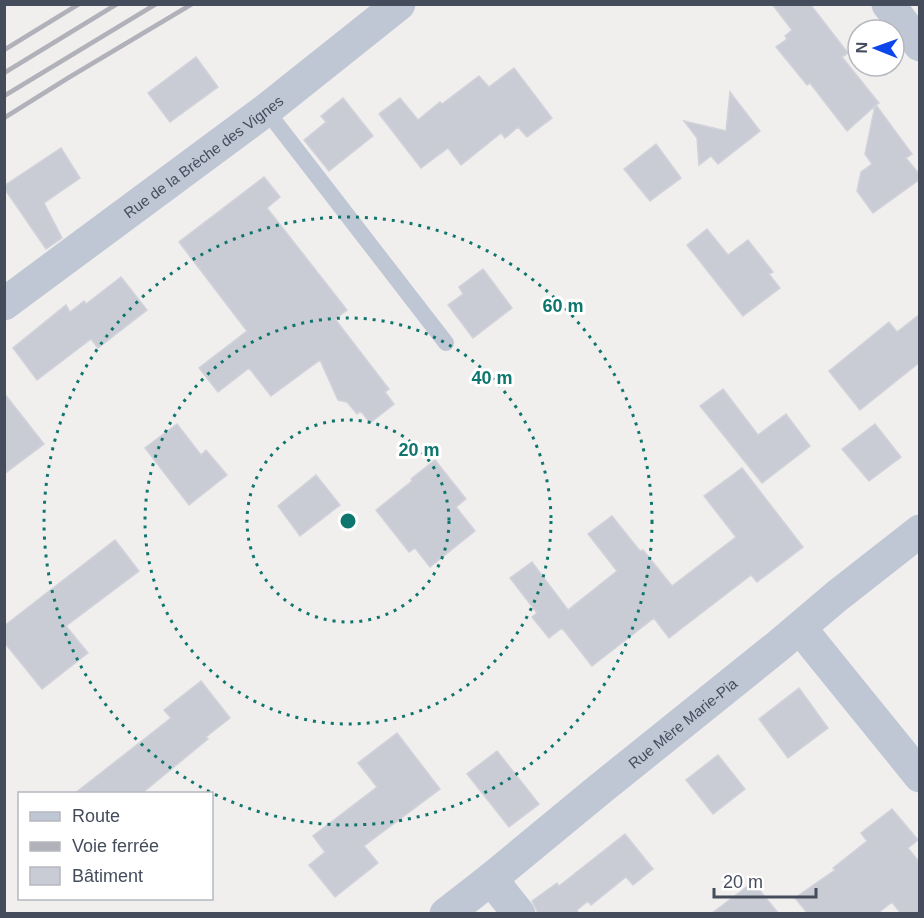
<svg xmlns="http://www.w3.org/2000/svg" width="924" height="918" font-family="Helvetica,sans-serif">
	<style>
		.building { fill: #c9ccd4; stroke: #d1d2da; stroke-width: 1.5 }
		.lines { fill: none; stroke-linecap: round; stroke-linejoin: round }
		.service { stroke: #c0c7d4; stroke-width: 16 }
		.minor { stroke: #c0c7d4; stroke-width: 33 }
		.rail { stroke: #b0b1b9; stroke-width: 4.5 }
		.ring { fill: none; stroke: #0f766e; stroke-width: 3; stroke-dasharray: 3 6 }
		.labels { text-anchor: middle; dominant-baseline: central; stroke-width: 6; stroke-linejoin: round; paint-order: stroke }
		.street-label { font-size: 15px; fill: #454d5d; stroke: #fff }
		.centre { fill: #0f766e; stroke: #fff; stroke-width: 3 }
		.ring-label { font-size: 18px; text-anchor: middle; font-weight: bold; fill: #0f766e; stroke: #fff; stroke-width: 6; stroke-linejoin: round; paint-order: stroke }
	</style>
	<rect width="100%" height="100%" fill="#f1eeee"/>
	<path class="building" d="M 772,4 L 810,4 L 848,53 L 842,57 L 879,103 L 876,105 L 912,154 L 906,158 L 920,175 L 920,179 L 873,213 L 857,191 L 861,172 L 872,164 L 865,154 L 875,106 L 847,131 L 810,83 L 807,85 L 776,47 L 787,39 L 785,36 L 792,30 Z
		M 196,57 L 218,87 L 170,122 L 148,93 Z
		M 514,68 L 552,118 L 527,137 L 518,127 L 505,138 L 501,133 L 461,165 L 448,148 L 421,168 L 379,114 L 400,98 L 418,120 L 440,102 L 442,104 L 479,76 L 489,87 Z
		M 730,92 L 760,131 L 718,164 L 711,156 L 699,165 L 697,138 L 684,121 L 726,131 Z
		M 343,98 L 373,136 L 329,171 L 304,140 L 326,122 L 321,116 Z
		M 656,144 L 681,178 L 650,201 L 624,169 Z
		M 61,148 L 80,178 L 44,203 L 62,238 L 46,249 L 4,188 L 4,186 Z
		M 264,177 L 280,197 L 267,208 L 347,310 L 335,319 L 389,389 L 385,392 L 394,404 L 370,423 L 361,411 L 357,414 L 347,402 L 338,400 L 320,360 L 271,396 L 249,368 L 218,392 L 199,368 L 247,331 L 179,242 Z
		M 707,229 L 728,255 L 748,240 L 773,272 L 769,274 L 780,288 L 743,316 L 687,245 Z
		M 483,269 L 512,308 L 473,338 L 448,305 L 463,294 L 459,287 Z
		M 121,277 L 147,310 L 98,348 L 91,339 L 37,380 L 13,348 L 66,305 L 70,312 L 84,301 L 86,304 Z
		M 920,314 L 920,362 L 860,410 L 829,371 L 889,322 L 897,332 Z
		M 723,389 L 758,435 L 786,414 L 810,446 L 762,483 L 700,406 Z
		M 4,393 L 44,444 L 4,474 Z
		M 177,424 L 201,455 L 206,450 L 227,475 L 189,505 L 145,448 Z
		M 875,424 L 901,457 L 869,481 L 842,449 Z
		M 435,460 L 466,499 L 456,507 L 475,531 L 430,567 L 415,548 L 409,552 L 376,510 L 412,481 L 411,479 Z
		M 742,468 L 803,547 L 757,582 L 751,575 L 669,638 L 654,618 L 592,666 L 562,628 L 549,638 L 532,617 L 537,613 L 510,578 L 532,562 L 568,610 L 617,571 L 588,534 L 612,516 L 640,551 L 643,550 L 672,586 L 736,537 L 704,496 Z
		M 316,475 L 340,505 L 300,536 L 278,506 Z
		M 115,540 L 139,571 L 66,626 L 88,653 L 42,689 L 4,642 L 4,626 Z
		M 201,681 L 230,718 L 206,737 L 208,739 L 141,794 L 74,794 L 171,718 L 164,710 Z
		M 799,688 L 828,728 L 788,758 L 759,719 Z
		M 397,733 L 440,789 L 364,846 L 378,863 L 335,897 L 309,865 L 325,852 L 313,836 L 377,787 L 358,763 Z
		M 497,751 L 539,804 L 509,827 L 467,774 Z
		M 718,755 L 745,789 L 713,814 L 686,780 Z
		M 892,809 L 918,840 L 908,848 L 920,863 L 920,914 L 901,914 L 892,902 L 877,914 L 808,914 L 795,898 L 835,870 L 833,868 L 867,841 L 861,833 Z
		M 625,834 L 653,869 L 633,885 L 626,877 L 591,905 L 588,901 L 577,910 L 579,914 L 537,914 L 537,911 L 532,901 L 557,883 L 559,886 Z
		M 753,882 L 779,914 L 711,914 Z"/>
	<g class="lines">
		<path class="service" d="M 266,110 L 446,343"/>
		<g class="minor">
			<path d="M 888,4 L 920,45"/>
			<path id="s1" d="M 4,304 L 266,110 L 399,4"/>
			<path d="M 800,628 L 920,776"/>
			<path d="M 491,879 L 519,914"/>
			<path id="s2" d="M 446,914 L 491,879 L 600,789 L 778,646 L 837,596 L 920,531"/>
		</g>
		<path class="rail" d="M 4,50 L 79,4
			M 4,73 L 117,4
			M 4,96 L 156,4
			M 4,118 L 68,78 L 192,4"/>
	</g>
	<g class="ring">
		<circle cx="348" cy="521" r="101"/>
		<circle cx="348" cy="521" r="203"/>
		<circle cx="348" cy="521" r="304"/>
	</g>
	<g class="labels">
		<g class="street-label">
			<text stroke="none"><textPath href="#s1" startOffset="248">Rue de la Brèche des Vignes</textPath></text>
			<text stroke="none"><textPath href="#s2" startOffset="304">Rue Mère Marie-Pia</textPath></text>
		</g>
	</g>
	<circle cx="348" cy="521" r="9" class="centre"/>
	<g class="ring-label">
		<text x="563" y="312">60 m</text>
		<text x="492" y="384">40 m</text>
		<text x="419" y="456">20 m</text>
	</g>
	<rect width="924" height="918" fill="none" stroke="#454d5d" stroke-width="12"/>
	<rect x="18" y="792" width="195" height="108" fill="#ffffff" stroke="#b5b8be" stroke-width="1.5"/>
	<rect x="30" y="812" width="30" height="9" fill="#c0c7d4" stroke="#b5b8be" stroke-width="1.5"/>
	<text x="72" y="822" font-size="18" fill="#454d5d">Route</text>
	<rect x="30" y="842" width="30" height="9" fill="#b0b1b9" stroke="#b5b8be" stroke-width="1.5"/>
	<text x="72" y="852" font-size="18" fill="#454d5d">Voie ferrée</text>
	<rect x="30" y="867" width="30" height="18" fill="#c9ccd4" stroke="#b5b8be" stroke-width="1.5"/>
	<text x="72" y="882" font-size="18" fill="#454d5d">Bâtiment</text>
	<g transform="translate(876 48) rotate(271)"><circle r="28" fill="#ffffff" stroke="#b5b8be" stroke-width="1.5"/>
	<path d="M0-4.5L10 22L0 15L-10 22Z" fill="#0b46ed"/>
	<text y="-9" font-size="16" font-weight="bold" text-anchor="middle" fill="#454d5d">N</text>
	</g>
	<path d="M714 888v9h102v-9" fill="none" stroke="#454d5d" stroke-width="3"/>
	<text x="723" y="888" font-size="18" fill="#454d5d" stroke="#ffffff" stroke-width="4.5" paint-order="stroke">20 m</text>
</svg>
